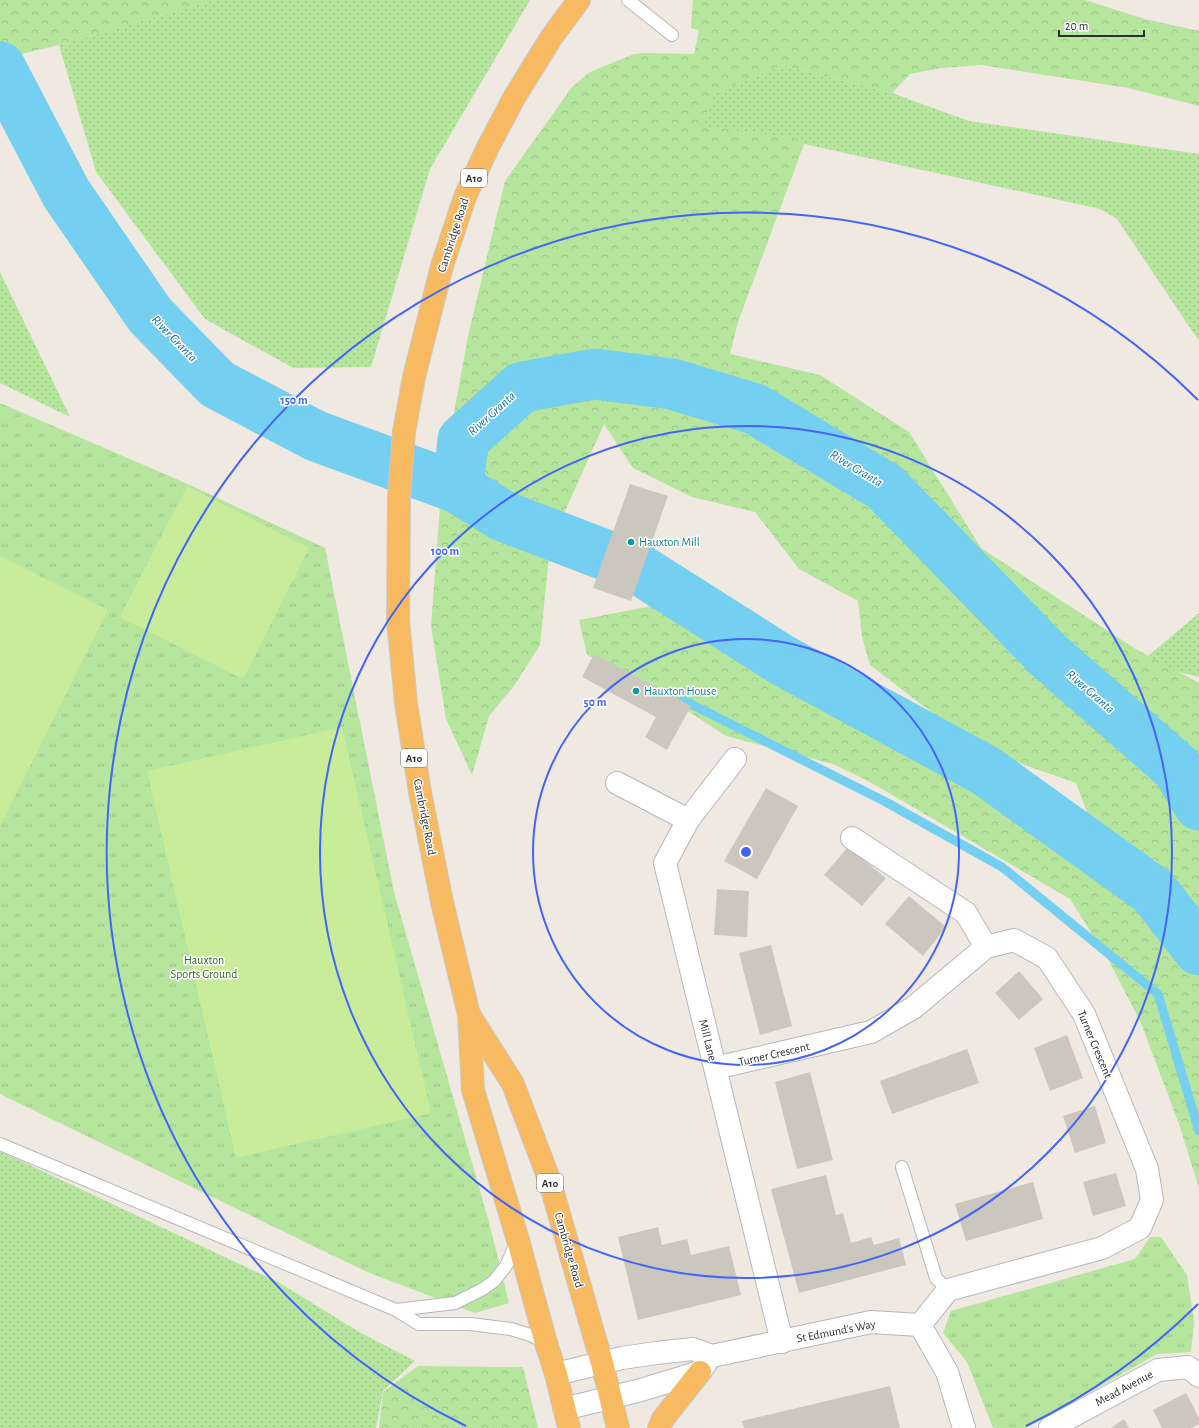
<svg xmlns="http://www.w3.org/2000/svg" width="1199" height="1428" font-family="'Alegreya Sans',sans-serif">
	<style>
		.grass { fill: url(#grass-dots) }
		.forest { fill: url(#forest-crowns) }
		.park { fill: url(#park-tufts) }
		.pitch { fill: #c9ec9a }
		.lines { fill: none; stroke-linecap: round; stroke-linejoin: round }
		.stream { stroke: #75cff0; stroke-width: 9 }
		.river { stroke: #75cff0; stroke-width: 51 }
		.building { fill: #cbc7bf }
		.service-casing { stroke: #b4b7c1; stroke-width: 14 }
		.minor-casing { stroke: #b4b7c1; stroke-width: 24 }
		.trunk-casing { stroke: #c9c9c9; stroke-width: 24 }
		.service { stroke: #fff; stroke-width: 12 }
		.minor { stroke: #fff; stroke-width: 22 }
		.trunk { stroke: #f8ba60; stroke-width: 22 }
		.ring { fill: none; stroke: #4264fb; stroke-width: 2 }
		.culture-dot { fill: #0f9aa8; stroke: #fff; stroke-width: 1.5 }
		.labels { text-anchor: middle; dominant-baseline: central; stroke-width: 3; stroke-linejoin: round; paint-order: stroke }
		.shield { fill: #fff; stroke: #6d6d6d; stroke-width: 1 }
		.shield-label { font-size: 11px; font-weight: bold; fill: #2e2e2e }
		.street-label { font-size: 12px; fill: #2e2e2e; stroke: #fff }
		.culture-label { font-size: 12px; fill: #0d838f; stroke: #fff; text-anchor: start }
		.park-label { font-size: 12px; fill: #2c6e1b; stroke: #fff }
		.water-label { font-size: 13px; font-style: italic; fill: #0d6fa3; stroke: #fff }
		.centre { fill: #4264fb; stroke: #fff; stroke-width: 2 }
		.ring-label { font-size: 12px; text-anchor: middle; font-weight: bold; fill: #4264fb; stroke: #fff; stroke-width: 3; stroke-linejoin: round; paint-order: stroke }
	</style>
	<defs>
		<pattern id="grass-dots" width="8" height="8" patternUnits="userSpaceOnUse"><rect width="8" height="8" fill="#b6e59e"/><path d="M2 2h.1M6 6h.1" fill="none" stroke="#9dc588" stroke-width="1.8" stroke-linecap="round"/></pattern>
		<pattern id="forest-crowns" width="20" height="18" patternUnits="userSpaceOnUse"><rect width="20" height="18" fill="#b6e59e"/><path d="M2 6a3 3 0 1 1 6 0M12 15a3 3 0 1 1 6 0" fill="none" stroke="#9dc588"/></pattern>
		<pattern id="park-tufts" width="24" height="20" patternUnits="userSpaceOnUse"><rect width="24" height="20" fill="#b6e59e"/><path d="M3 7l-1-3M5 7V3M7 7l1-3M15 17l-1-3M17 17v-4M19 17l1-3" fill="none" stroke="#9dc588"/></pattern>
	</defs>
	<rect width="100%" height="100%" fill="#efe9e1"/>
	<path class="grass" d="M 214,0 L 530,0 L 430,169 L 371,367 L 293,368 L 205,319 L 96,172 L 59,45 Z
		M 782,65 L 892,93 L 969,121 L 1199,154 L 1199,341 L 1117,219 L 1100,209 L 804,144 L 796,138 L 701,127 L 714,94 Z
		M 0,272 L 70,417 L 0,383 Z
		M 1199,613 L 1199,677 L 1141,662 Z
		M 0,1151 L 278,1282 L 361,1333 L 415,1361 L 383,1391 L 376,1428 L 0,1428 Z"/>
	<path class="forest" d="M 0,0 L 214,0 L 59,45 L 0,59 Z
		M 693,0 L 1085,0 L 1145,19 L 1199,31 L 1199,106 L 1128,88 L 981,65 L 942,68 L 910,74 L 892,93 L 782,65 L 714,94 L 702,126 L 796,138 L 804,144 L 738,322 L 730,354 L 820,375 L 909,432 L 981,548 L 1134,648 L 1199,683 L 1199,1188 L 1180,1127 L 1141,1023 L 1109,961 L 1070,899 L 870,782 L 833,764 L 726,736 L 642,681 L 587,655 L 579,620 L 652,606 L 694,579 L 752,644 L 824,655 L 944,765 L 985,788 L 1047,832 L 1096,836 L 1076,783 L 1010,760 L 947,724 L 870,665 L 862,637 L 858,601 L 799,569 L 755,512 L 692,497 L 633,468 L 604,424 L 550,545 L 540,645 L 514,686 L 489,716 L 472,775 L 446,719 L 431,626 L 442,479 L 468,336 L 505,181 L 572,87 L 590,72 L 634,54 L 646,53 L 694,54 L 699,30 L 691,28 Z
		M 418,1366 L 523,1367 L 538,1428 L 379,1428 L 383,1392 Z"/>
	<path class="park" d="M 0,403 L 181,481 L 325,548 L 394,892 L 489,1222 L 509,1303 L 475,1313 L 367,1272 L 0,1094 Z
		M 1150,1237 L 1161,1237 L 1187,1275 L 1194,1322 L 1191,1352 L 1157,1354 L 1026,1428 L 993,1428 L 967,1362 L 943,1333 L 951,1311 L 1135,1259 Z"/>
	<path class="pitch" d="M 187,486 L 309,548 L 243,679 L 120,617 Z
		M 0,556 L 108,610 L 0,826 Z
		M 342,727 L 431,1113 L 236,1158 L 147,771 Z"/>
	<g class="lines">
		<path class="stream" d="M 683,700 L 884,801 L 1002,867 L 1158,994 L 1199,1131"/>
		<path class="river" d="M 0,67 L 66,193 L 150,315 L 217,384 L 316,436 L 458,488 L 503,516 L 634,566 L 782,660 L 986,771 L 1153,891 L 1199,950
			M 458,488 L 463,440 L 522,387 L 595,374 L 672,384 L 755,409 L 885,487 L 1048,655 L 1177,768 L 1199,805"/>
	</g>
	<path class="building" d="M 630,484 L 668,496 L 631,601 L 593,588 Z
		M 594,654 L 691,706 L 667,750 L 645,737 L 656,717 L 582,677 Z
		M 766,788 L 798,806 L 757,879 L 724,861 Z
		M 848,847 L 886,878 L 862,906 L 824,875 Z
		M 717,889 L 749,891 L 747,937 L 714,935 Z
		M 909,896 L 946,927 L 923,956 L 885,924 Z
		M 771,945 L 792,1026 L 760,1035 L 739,953 Z
		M 1019,971 L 1043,999 L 1019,1020 L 995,993 Z
		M 1067,1035 L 1083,1078 L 1050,1091 L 1034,1048 Z
		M 967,1049 L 979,1083 L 892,1114 L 880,1081 Z
		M 810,1072 L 833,1160 L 797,1169 L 775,1082 Z
		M 1095,1106 L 1106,1143 L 1075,1153 L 1063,1116 Z
		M 1116,1173 L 1126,1206 L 1093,1216 L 1083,1182 Z
		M 826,1175 L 836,1215 L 843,1213 L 851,1243 L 871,1237 L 874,1245 L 899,1238 L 906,1265 L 799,1293 L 771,1189 Z
		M 1033,1182 L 1043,1219 L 966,1241 L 955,1204 Z
		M 658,1227 L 662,1245 L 687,1239 L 691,1255 L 729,1246 L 741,1295 L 638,1320 L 618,1237 Z
		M 890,1386 L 900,1428 L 744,1428 L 742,1421 Z
		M 1186,1393 L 1199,1418 L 1199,1424 L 1191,1428 L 1162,1428 L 1153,1410 Z
		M 1124,1419 L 1129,1428 L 1111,1428 Z"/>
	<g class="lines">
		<g class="service-casing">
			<path id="service" d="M 628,0 L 672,35
				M 0,1144 L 396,1310 L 419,1324 L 470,1324 L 511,1329 L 530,1335 L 546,1343
				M 902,1167 L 936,1278 L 948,1290
				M 396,1310 L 455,1303 L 483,1289 L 494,1281 L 506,1266 L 517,1241"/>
		</g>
		<g class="minor-casing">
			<path id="minor" d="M 617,783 L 688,820 L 665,863 L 782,1342
				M 688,820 L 735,759
				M 852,838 L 966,913 L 986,947
				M 715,1068 L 871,1032 L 913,1008 L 986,947 L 1014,940 L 1047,958 L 1084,1014 L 1147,1169 L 1152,1200 L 1140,1228 L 1102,1248 L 948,1290 L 920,1325
				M 712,1356 L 871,1322 L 920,1325 L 947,1372 L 964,1428
				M 556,1374 L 622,1358 L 656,1353 L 693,1349 L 712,1356
				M 564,1409 L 641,1390 L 700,1372 L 706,1363
				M 1050,1428 L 1158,1370 L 1188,1367 L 1199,1376"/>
		</g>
		<g class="trunk-casing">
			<path id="trunk" d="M 470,1016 L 513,1084 L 549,1179 L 602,1363 L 618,1428
				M 569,1428 L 556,1374 L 546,1343 L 518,1240 L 473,1090 L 469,1015 L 442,902 L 420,792 L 406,703 L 398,620 L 399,496 L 404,432 L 414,377 L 442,266 L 465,197 L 488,147 L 514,98 L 551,38 L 579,0
				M 659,1428 L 663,1419 L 700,1372"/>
		</g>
		<use href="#service" class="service"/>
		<use href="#minor" class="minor"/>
		<use href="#trunk" class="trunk"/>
	</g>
	<g class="ring">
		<circle cx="746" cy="852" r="213"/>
		<circle cx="746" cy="852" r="426"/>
		<path d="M1198 1304A639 639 0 0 1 1026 1426M466 1426A639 639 0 1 1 1198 400"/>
	</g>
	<g class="culture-dot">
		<circle cx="631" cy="542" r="4"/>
		<circle cx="636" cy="691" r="4"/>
	</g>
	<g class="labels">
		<g class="shield">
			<rect x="461" y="169" width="26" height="18" rx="3"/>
			<rect x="401" y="749" width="26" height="18" rx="3"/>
			<rect x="537" y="1174" width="26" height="18" rx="3"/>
		</g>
		<g class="shield-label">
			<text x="474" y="178">A10</text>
			<text x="414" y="758">A10</text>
			<text x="550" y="1183">A10</text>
		</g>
		<g class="street-label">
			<text transform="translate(453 235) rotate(-72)">Cambridge Road</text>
			<text transform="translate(425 817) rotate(79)">Cambridge Road</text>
			<text transform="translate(708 1040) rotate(76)">Mill Lane</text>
			<text transform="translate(1095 1044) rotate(67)">Turner Crescent</text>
			<text transform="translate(774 1054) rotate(-13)">Turner Crescent</text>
			<text transform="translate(569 1250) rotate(74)">Cambridge Road</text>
			<text transform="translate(836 1331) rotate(-11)">St Edmund's Way</text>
			<text transform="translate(1124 1388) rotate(-28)">Mead Avenue</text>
		</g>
		<g class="culture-label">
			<text x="639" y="542">Hauxton Mill</text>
			<text x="644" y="691">Hauxton House</text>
		</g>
		<g class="park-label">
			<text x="204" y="960">Hauxton<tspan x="204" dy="14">Sports Ground</tspan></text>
		</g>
		<g class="water-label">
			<text transform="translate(174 339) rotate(46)">River Granta</text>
			<text transform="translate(492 414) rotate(-42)">River Granta</text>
			<text transform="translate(856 469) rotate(31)">River Granta</text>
			<text transform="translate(1090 692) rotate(41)">River Granta</text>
		</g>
	</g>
	<circle cx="746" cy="852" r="6" class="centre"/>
	<g class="ring-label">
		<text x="294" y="404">150 m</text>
		<text x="445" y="555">100 m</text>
		<text x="595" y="706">50 m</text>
	</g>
	<path d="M1059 30v6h85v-6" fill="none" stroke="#2e2e2e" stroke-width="2"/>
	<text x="1065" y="30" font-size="12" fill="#2e2e2e" stroke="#ffffff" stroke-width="3" paint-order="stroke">20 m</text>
</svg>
